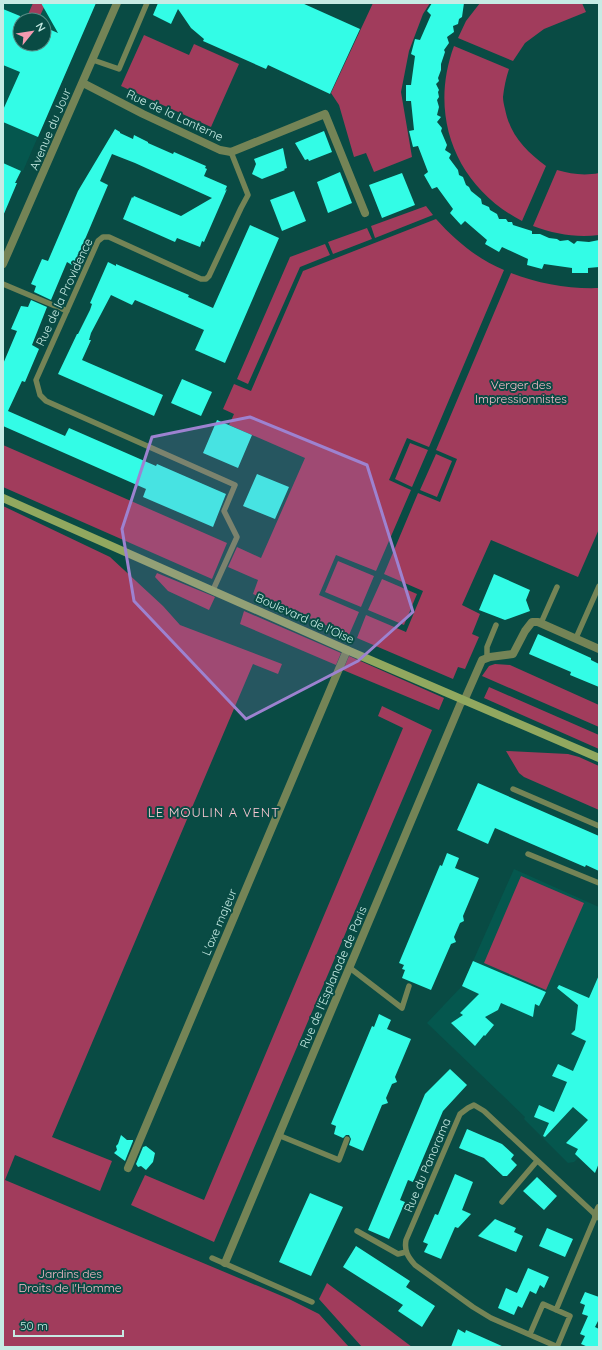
<svg xmlns="http://www.w3.org/2000/svg" width="602" height="1350" font-family="Quicksand,sans-serif">
	<style>
		.built { fill: #05574e; fill-rule: evenodd }
		.green { fill: #a13c5c }
		.building { fill: #33fce6 }
		.lines { fill: none; stroke-linecap: round; stroke-linejoin: round }
		.lane { stroke: #748456; stroke-width: 5.5 }
		.street { stroke: #748456; stroke-width: 8 }
		.secondary { stroke: #91a85f; stroke-width: 8 }
		.marked { fill: #9d82d0; fill-opacity: 0.2; stroke: #9d82d0; stroke-width: 3; stroke-linejoin: round }
		.labels { text-anchor: middle; dominant-baseline: central; stroke-width: 4; stroke-linejoin: round; paint-order: stroke }
		.street-label { font-size: 12px; fill: #c6ebe4; stroke: #094b44 }
		.park-label { font-size: 12px; fill: #fbbdcb; stroke: #094b44 }
		.neighbourhood-label { font-size: 13px; letter-spacing: 1px; fill: #fcc9d4; stroke: #094b44 }
	</style>
	<rect width="100%" height="100%" fill="#094b44"/>
	<path class="built" d="M 3,3 L 96,3 L 23,171 L 21,171 L 15,183 L 17,183 L 8,199 L 10,200 L 8,206 L 6,205 L 3,211 ZM 20,20 L 44,20 L 44,44 L 20,44 Z
		M 514,869 L 599,907 L 599,1163 L 594,1172 L 579,1157 L 574,1162 L 568,1163 L 524,1119 L 525,1117 L 427,1023 L 462,986 Z"/>
	<path class="green" d="M 33,3 L 46,3 L 38,20 L 26,19 Z
		M 373,3 L 430,3 L 423,14 L 409,51 L 401,92 L 412,157 L 374,172 L 366,153 L 354,157 L 339,105 L 331,93 Z
		M 480,3 L 582,3 L 586,12 L 544,29 L 525,43 L 513,61 L 458,38 L 466,21 Z
		M 144,35 L 189,55 L 194,44 L 239,64 L 211,127 L 121,86 Z
		M 454,46 L 509,69 C 506,78 504,87 503,97 C 503,101 504,105 505,109 C 510,135 526,151 546,166 L 522,221 C 456,187 428,116 454,46 Z
		M 557,170 C 571,174 584,176 599,173 L 599,235 C 576,238 555,234 533,226 Z
		M 426,206 L 433,215 L 375,238 L 371,226 Z
		M 436,219 C 455,240 477,259 504,270 L 429,447 L 407,438 L 389,480 L 411,490 L 376,571 L 336,555 L 319,595 L 359,612 L 349,635 L 253,594 L 258,580 L 228,567 L 237,547 L 261,558 L 305,458 L 229,425 L 234,414 L 223,409 L 234,384 L 251,391 L 303,271 Z
		M 367,228 L 372,239 L 333,254 L 328,242 Z
		M 325,244 L 330,255 L 300,267 L 248,384 L 237,379 L 290,257 Z
		M 511,273 C 539,284 569,289 599,288 L 599,529 L 578,577 L 491,540 L 462,605 L 480,614 L 472,634 L 479,637 L 465,669 L 458,667 L 453,679 L 357,638 L 366,615 L 406,632 L 423,591 L 384,574 L 418,493 L 440,502 L 457,459 L 436,450 Z
		M 410,443 L 428,450 L 412,487 L 395,479 Z
		M 3,445 L 227,543 L 212,579 L 3,487 Z
		M 436,454 L 452,461 L 437,497 L 420,490 Z
		M 3,506 L 110,557 L 163,606 L 180,625 L 282,664 L 278,674 L 253,664 L 52,1137 L 112,1161 L 100,1191 L 15,1155 L 5,1180 L 289,1299 L 319,1314 L 349,1347 L 3,1347 Z
		M 338,561 L 374,576 L 361,607 L 325,592 Z
		M 157,573 L 215,597 L 209,610 L 168,591 L 155,577 Z
		M 382,579 L 417,594 L 404,625 L 368,610 Z
		M 244,611 L 341,653 L 336,665 L 240,624 Z
		M 349,656 L 444,698 L 439,710 L 343,670 Z
		M 495,664 L 510,665 L 599,705 L 599,727 L 482,676 L 489,666 Z
		M 489,687 L 599,735 L 599,749 L 484,698 Z
		M 382,706 L 432,730 L 214,1242 L 131,1205 L 145,1175 L 204,1200 L 403,728 L 378,716 Z
		M 506,751 L 568,754 L 579,757 L 599,766 L 599,810 L 524,777 L 519,773 Z
		M 521,876 L 584,903 L 546,990 L 484,963 Z
		M 327,1283 L 412,1347 L 362,1347 L 319,1299 Z"/>
	<path class="building" d="M 41,3 L 96,3 L 38,137 L 3,122 L 3,110 L 20,72 L 3,65 L 3,9 L 20,16 L 20,44 L 44,44 L 44,27 L 58,33 Z
		M 158,3 L 302,3 L 360,29 L 330,94 L 268,65 L 266,69 L 203,41 L 204,39 L 191,28 L 178,9 L 171,24 L 153,15 Z
		M 432,3 L 464,3 L 462,17 L 459,19 L 458,24 L 453,26 L 454,32 L 447,37 L 449,43 L 444,50 L 445,52 L 441,64 L 441,70 L 438,78 L 439,81 L 436,84 L 439,90 L 438,92 L 439,97 L 437,100 L 439,107 L 437,115 L 441,117 L 437,122 L 442,128 L 441,131 L 447,145 L 445,150 L 451,154 L 449,158 L 458,170 L 459,175 L 463,177 L 466,185 L 469,187 L 471,191 L 481,199 L 482,204 L 489,207 L 490,210 L 497,214 L 499,219 L 506,219 L 508,222 L 512,222 L 513,225 L 532,231 L 532,234 L 540,234 L 549,238 L 557,239 L 560,241 L 568,240 L 574,244 L 577,241 L 589,242 L 599,240 L 599,267 L 588,268 L 588,273 L 572,273 L 572,268 L 544,264 L 542,269 L 527,265 L 528,259 L 502,247 L 499,252 L 485,244 L 487,240 L 465,221 L 461,225 L 450,213 L 453,209 L 437,187 L 432,189 L 424,175 L 428,172 L 418,146 L 413,147 L 409,131 L 414,130 L 411,101 L 406,101 L 406,85 L 411,85 L 415,56 L 411,54 L 415,39 L 420,40 L 431,15 L 427,11 Z
		M 115,129 L 120,132 L 120,133 L 133,139 L 134,135 L 148,142 L 148,143 L 173,154 L 174,152 L 206,166 L 205,168 L 207,169 L 204,176 L 227,186 L 225,191 L 227,189 L 204,242 L 202,241 L 200,247 L 177,238 L 175,242 L 123,219 L 132,197 L 133,198 L 134,196 L 181,216 L 212,198 L 135,163 L 112,154 L 100,181 L 108,185 L 75,263 L 73,263 L 72,265 L 67,262 L 51,300 L 34,292 L 36,286 L 31,284 L 42,259 L 48,261 L 78,191 Z
		M 324,131 L 332,152 L 309,161 L 308,159 L 305,160 L 295,143 Z
		M 283,148 L 287,168 L 284,169 L 285,170 L 262,179 L 252,174 L 256,164 L 254,159 Z
		M 3,163 L 21,171 L 15,183 L 17,183 L 3,216 Z
		M 340,172 L 352,203 L 328,213 L 317,182 Z
		M 402,173 L 415,205 L 382,218 L 369,185 Z
		M 294,191 L 306,221 L 282,231 L 270,200 Z
		M 250,225 L 279,238 L 225,363 L 195,350 L 204,330 L 135,300 L 132,305 L 111,295 L 91,333 L 89,340 L 91,340 L 82,360 L 163,395 L 154,416 L 58,374 L 77,334 L 78,334 L 90,310 L 92,304 L 90,303 L 108,262 L 116,266 L 116,264 L 189,295 L 188,297 L 213,308 Z
		M 31,300 L 47,307 L 32,345 L 39,349 L 25,382 L 22,381 L 8,411 L 65,436 L 69,428 L 156,466 L 157,464 L 226,494 L 213,527 L 143,497 L 146,489 L 3,426 L 3,364 L 17,331 L 11,329 L 21,306 L 28,307 Z
		M 182,379 L 212,392 L 201,416 L 171,403 Z
		M 217,420 L 252,435 L 238,468 L 203,453 Z
		M 257,474 L 289,487 L 275,519 L 243,506 Z
		M 494,574 L 530,590 L 526,600 L 530,611 L 505,620 L 479,610 Z
		M 538,634 L 591,658 L 591,660 L 599,664 L 599,687 L 570,675 L 571,672 L 529,654 Z
		M 478,783 L 599,836 L 599,871 L 586,865 L 585,867 L 495,828 L 488,844 L 457,830 Z
		M 447,853 L 459,858 L 455,868 L 479,878 L 463,916 L 464,921 L 460,923 L 454,937 L 456,942 L 451,944 L 431,990 L 402,978 L 405,970 L 402,969 L 404,965 L 399,963 L 440,865 L 442,866 Z
		M 473,961 L 546,992 L 539,1006 L 535,1004 L 533,1017 L 501,1003 L 498,1010 L 485,1017 L 494,1025 L 485,1036 L 484,1035 L 475,1046 L 451,1023 L 463,1015 L 460,1013 L 479,994 L 462,986 Z
		M 599,975 L 599,1163 L 595,1173 L 575,1154 L 578,1149 L 566,1143 L 588,1120 L 573,1107 L 545,1137 L 543,1136 L 549,1123 L 534,1117 L 539,1105 L 554,1112 L 567,1082 L 552,1076 L 558,1064 L 573,1071 L 586,1041 L 571,1034 L 575,1030 L 578,1005 L 557,988 L 559,985 L 589,998 Z
		M 379,1014 L 391,1020 L 387,1029 L 411,1039 L 395,1077 L 397,1082 L 392,1084 L 386,1098 L 388,1103 L 382,1105 L 363,1151 L 349,1145 L 351,1139 L 349,1135 L 346,1135 L 343,1138 L 334,1134 L 336,1126 L 331,1124 L 372,1026 L 374,1027 Z
		M 450,1069 L 467,1085 L 443,1111 L 413,1182 L 408,1180 L 400,1200 L 405,1202 L 389,1239 L 368,1230 L 425,1094 Z
		M 467,1129 L 502,1144 L 514,1155 L 511,1159 L 517,1165 L 507,1176 L 503,1176 L 484,1158 L 459,1148 Z
		M 121,1135 L 127,1140 L 133,1140 L 133,1141 L 125,1161 L 114,1153 L 117,1150 L 116,1146 L 118,1144 Z
		M 146,1146 L 155,1153 L 153,1162 L 146,1170 L 141,1166 L 138,1167 L 136,1164 L 143,1147 Z
		M 455,1174 L 473,1182 L 462,1210 L 471,1214 L 458,1228 L 455,1227 L 441,1259 L 424,1252 L 428,1244 L 423,1242 L 435,1214 L 438,1215 Z
		M 537,1177 L 557,1196 L 544,1210 L 523,1191 Z
		M 310,1193 L 343,1207 L 311,1276 L 279,1262 Z
		M 495,1219 L 516,1228 L 514,1232 L 523,1236 L 516,1252 L 478,1236 Z
		M 547,1228 L 573,1239 L 565,1257 L 539,1246 Z
		M 356,1246 L 410,1281 L 406,1287 L 435,1306 L 422,1327 L 398,1311 L 403,1305 L 343,1267 Z
		M 528,1268 L 549,1277 L 544,1288 L 540,1285 L 536,1294 L 530,1291 L 522,1308 L 518,1306 L 514,1315 L 498,1308 L 506,1288 L 517,1293 Z
		M 585,1292 L 599,1297 L 599,1321 L 598,1321 L 595,1327 L 599,1329 L 599,1347 L 588,1347 L 581,1344 L 585,1336 L 580,1334 L 588,1316 L 582,1314 L 585,1305 L 580,1303 Z
		M 458,1329 L 465,1333 L 466,1330 L 504,1347 L 451,1347 Z"/>
	<g class="lines">
		<path class="lane" d="M 93,60 L 119,69 L 147,3
			M 3,284 L 67,311
			M 213,590 L 237,537 L 224,511 L 235,485 L 46,401 L 40,395 L 36,380 L 98,241 L 103,237 L 109,237 L 201,279 L 206,279 L 209,276 L 241,208 L 248,195 L 231,152
			M 541,623 L 557,587
			M 576,638 L 599,586
			M 487,657 L 487,647 L 496,625
			M 513,789 L 599,826
			M 528,854 L 599,883
			M 350,968 L 402,1008 L 409,986
			M 278,1135 L 339,1160 L 347,1139
			M 502,1202 L 537,1161
			M 357,1231 L 398,1254 L 406,1252
			M 212,1258 L 312,1302
			M 556,1310 L 596,1215
			M 530,1334 L 543,1304 L 570,1316 L 557,1347
			M 558,1347 L 491,1318 L 473,1307 L 415,1265 C 408,1257 404,1251 406,1240 L 460,1114 L 468,1108 L 474,1105 L 484,1111 L 599,1218"/>
		<path class="street" d="M 83,83 L 143,114 L 220,150 L 231,152 L 325,114 L 365,213
			M 3,264 L 117,3
			M 464,701 L 482,660 L 490,657 L 513,654 L 525,631 L 532,622 L 538,622 L 599,649
			M 128,1168 L 347,650
			M 596,1215 L 599,1208
			M 225,1263 L 462,700"/>
		<path class="secondary" d="M 3,498 L 347,650 L 599,758"/>
	</g>
	<path class="marked" d="M 250,417 L 367,465 L 413,612 L 358,661 L 246,719 L 134,601 L 122,529 L 152,437 Z"/>
	<g class="labels">
		<g class="street-label">
			<text transform="translate(175 115) rotate(25)">Rue de la Lanterne</text>
			<text transform="translate(50 129) rotate(-67)">Avenue du Jour</text>
			<text transform="translate(64 292) rotate(-65)">Rue de la Providence</text>
			<text transform="translate(305 618) rotate(24)">Boulevard de l'Oise</text>
			<text transform="translate(219 922) rotate(-67)">L'axe majeur</text>
			<text transform="translate(333 977) rotate(-67)">Rue de l'Esplanade de Paris</text>
			<text transform="translate(427 1165) rotate(-67)">Rue du Panorama</text>
		</g>
		<g class="park-label">
			<text x="521" y="384">Verger des<tspan x="521" dy="14">Impressionnistes</tspan></text>
			<text x="70" y="1273">Jardins des<tspan x="70" dy="14">Droits de l'Homme</tspan></text>
		</g>
		<g class="neighbourhood-label">
			<text x="214" y="812">LE MOULIN A VENT</text>
		</g>
	</g>
	<rect width="602" height="1350" fill="none" stroke="#c6ebe4" stroke-width="8"/>
	<g transform="translate(32 32) rotate(60)"><circle r="19" fill="#094b44" stroke="#558b84"/>
	<path d="M0-3L7 15L0 10L-7 15Z" fill="#f29ab0"/>
	<text y="-6" font-size="11" font-weight="bold" text-anchor="middle" fill="#c6ebe4">N</text>
	</g>
	<path d="M14 1330v6h109v-6" fill="none" stroke="#c6ebe4" stroke-width="2"/>
	<text x="20" y="1330" font-size="12" fill="#c6ebe4" stroke="#094b44" stroke-width="3" paint-order="stroke">50 m</text>
</svg>
